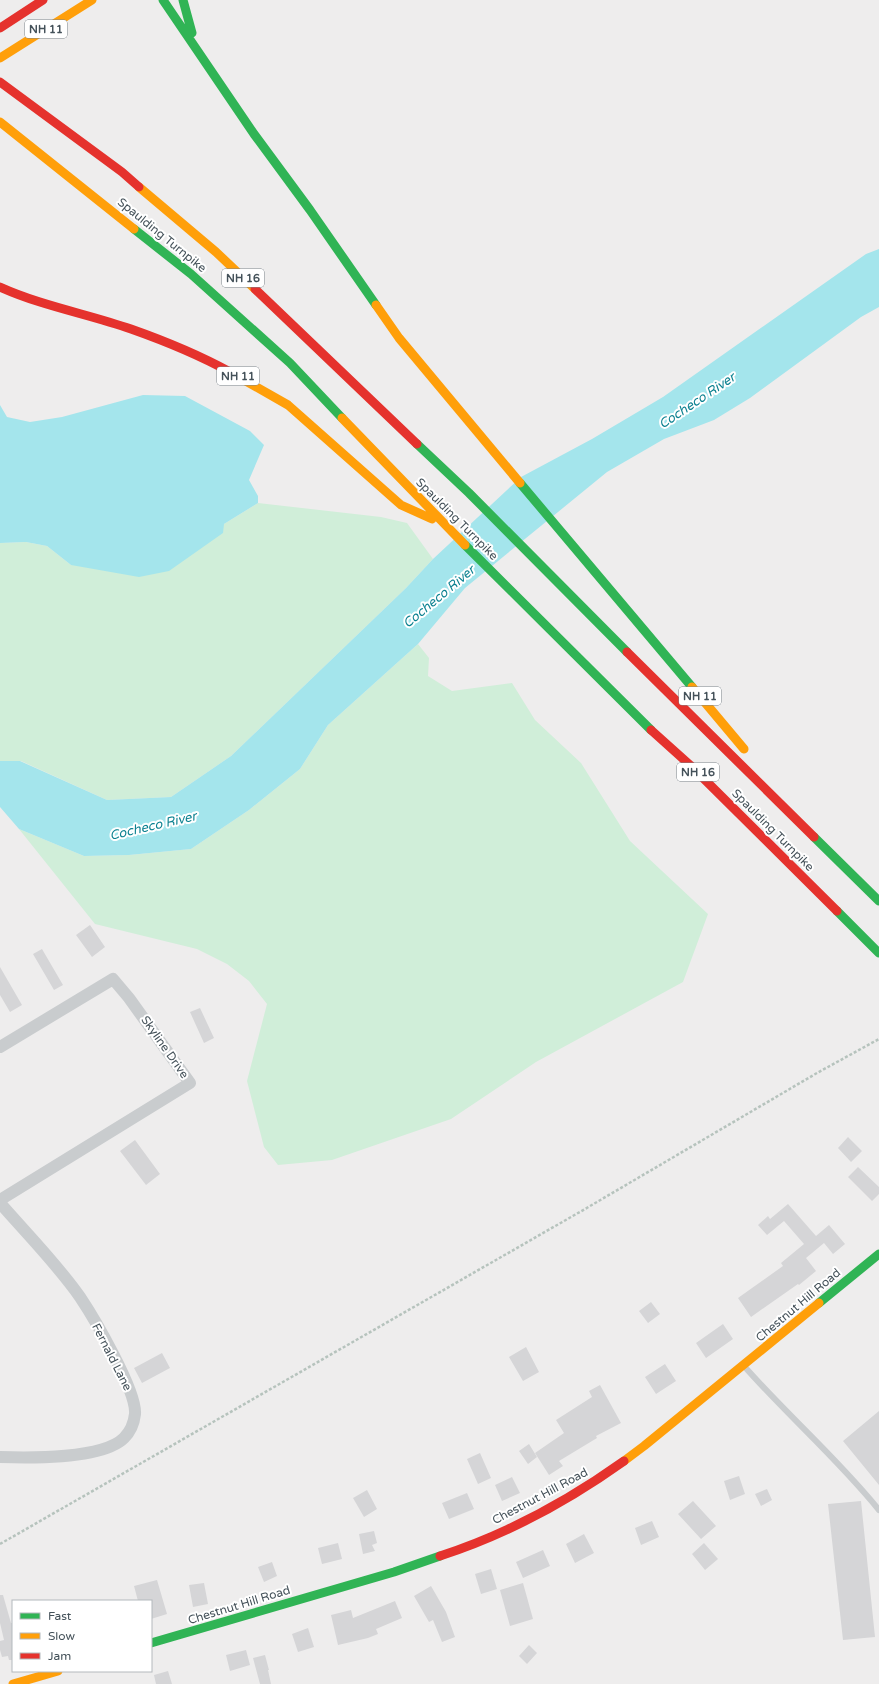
<svg xmlns="http://www.w3.org/2000/svg" width="879" height="1684" font-family="'Varela Round',sans-serif">
	<style>
		.green { fill: #d0eed9 }
		.water { fill: #a4e5ec }
		.building { fill: #d5d5d7 }
		.lines { fill: none; stroke-linecap: round; stroke-linejoin: round }
		.path { stroke: #b6c3bd; stroke-width: 2.5; stroke-dasharray: 3 2; stroke-linecap: butt }
		.lane { stroke: #c9ccce; stroke-width: 6 }
		.street { stroke: #c9ccce; stroke-width: 12 }
		.fast { stroke: #30b455; stroke-width: 9 }
		.slow { stroke: #ff9f0a; stroke-width: 9 }
		.jam { stroke: #e5322d; stroke-width: 9 }
		.labels { text-anchor: middle; dominant-baseline: central; stroke-width: 4; stroke-linejoin: round; paint-order: stroke }
		.shield { fill: #fff; stroke: #7c858b; stroke-width: 1 }
		.shield-label { font-size: 11px; font-weight: bold; fill: #445159 }
		.street-label { font-size: 12px; fill: #445159; stroke: #fff }
		.water-label { font-size: 13px; font-style: italic; fill: #0b8190; stroke: #fff }
	</style>
	<rect width="100%" height="100%" fill="#eeeded"/>
	<path class="green" d="M 258,503 L 381,517 L 407,523 L 433,559 L 406,588 L 231,756 L 171,797 L 107,800 L 21,761 L 0,761 L 0,543 L 26,542 L 47,546 L 71,565 L 224,524 Z
		M 418,644 L 429,658 L 428,676 L 452,691 L 512,683 L 535,720 L 581,763 L 630,841 L 708,914 L 683,982 L 536,1062 L 451,1119 L 332,1160 L 278,1165 L 264,1147 L 247,1081 L 267,1004 L 249,981 L 227,964 L 197,949 L 95,924 L 19,829 L 84,856 L 129,855 L 191,849 L 249,810 L 300,769 L 328,725 Z"/>
	<path class="water" d="M 879,249 L 879,307 L 861,317 L 750,398 L 714,420 L 664,439 L 607,472 L 465,588 L 418,644 L 328,725 L 300,769 L 249,810 L 191,849 L 129,855 L 84,856 L 19,829 L 0,807 L 0,761 L 20,761 L 107,800 L 171,797 L 231,756 L 406,588 L 433,559 L 521,477 L 592,439 L 663,397 L 866,254 Z
		M 143,395 L 185,396 L 250,431 L 264,445 L 249,480 L 258,496 L 258,503 L 224,524 L 223,533 L 169,571 L 139,577 L 71,565 L 47,546 L 26,542 L 0,543 L 0,405 L 7,417 L 30,422 L 62,417 Z"/>
	<path class="building" d="M 90,925 L 105,947 L 92,957 L 76,935 Z
		M 42,949 L 63,985 L 54,990 L 33,954 Z
		M 0,967 L 22,1005 L 10,1012 L 0,995 Z
		M 200,1008 L 214,1038 L 204,1043 L 190,1012 Z
		M 848,1137 L 862,1151 L 851,1162 L 838,1148 Z
		M 135,1140 L 160,1174 L 146,1185 L 120,1151 Z
		M 858,1167 L 879,1187 L 879,1194 L 872,1201 L 848,1177 Z
		M 788,1204 L 816,1236 L 829,1225 L 845,1244 L 833,1254 L 824,1243 L 806,1258 L 816,1271 L 799,1285 L 798,1284 L 751,1317 L 738,1298 L 783,1266 L 781,1263 L 804,1244 L 784,1221 L 767,1235 L 758,1225 L 768,1216 L 770,1219 Z
		M 651,1302 L 660,1314 L 648,1323 L 639,1311 Z
		M 723,1324 L 733,1339 L 706,1358 L 696,1343 Z
		M 526,1347 L 539,1372 L 523,1381 L 509,1357 Z
		M 162,1353 L 170,1368 L 142,1383 L 134,1368 Z
		M 665,1364 L 676,1381 L 656,1394 L 645,1377 Z
		M 600,1385 L 621,1423 L 596,1436 L 597,1438 L 559,1461 L 563,1466 L 549,1475 L 535,1453 L 564,1433 L 556,1420 L 592,1397 L 589,1391 Z
		M 879,1411 L 879,1485 L 843,1441 Z
		M 529,1444 L 537,1457 L 528,1464 L 519,1451 Z
		M 480,1453 L 491,1478 L 478,1484 L 467,1459 Z
		M 739,1476 L 745,1494 L 730,1500 L 724,1481 Z
		M 512,1477 L 520,1493 L 502,1501 L 495,1485 Z
		M 767,1489 L 772,1500 L 761,1506 L 755,1494 Z
		M 367,1490 L 377,1509 L 364,1517 L 353,1498 Z
		M 467,1493 L 474,1509 L 449,1519 L 442,1503 Z
		M 693,1501 L 716,1526 L 701,1539 L 678,1514 Z
		M 861,1501 L 875,1637 L 843,1640 L 828,1504 Z
		M 652,1521 L 659,1537 L 641,1545 L 635,1528 Z
		M 374,1531 L 377,1543 L 372,1545 L 375,1551 L 363,1554 L 359,1534 Z
		M 584,1534 L 594,1553 L 575,1563 L 566,1544 Z
		M 338,1543 L 342,1559 L 322,1564 L 318,1548 Z
		M 704,1543 L 718,1559 L 705,1570 L 692,1554 Z
		M 543,1550 L 550,1566 L 523,1578 L 516,1562 Z
		M 272,1562 L 277,1576 L 264,1582 L 258,1567 Z
		M 491,1569 L 497,1589 L 481,1594 L 475,1574 Z
		M 157,1580 L 167,1614 L 151,1619 L 151,1601 L 138,1601 L 134,1586 Z
		M 204,1583 L 208,1604 L 193,1607 L 189,1585 Z
		M 523,1583 L 533,1619 L 510,1626 L 500,1590 Z
		M 431,1586 L 446,1612 L 455,1637 L 442,1642 L 433,1620 L 429,1622 L 414,1596 Z
		M 0,1595 L 3,1595 L 11,1623 L 13,1623 L 13,1660 L 9,1660 L 8,1656 L 2,1657 L 0,1650 L 0,1641 L 4,1640 L 0,1623 Z
		M 395,1601 L 402,1618 L 376,1629 L 378,1634 L 368,1638 L 338,1645 L 331,1615 L 351,1610 L 353,1618 Z
		M 308,1628 L 314,1647 L 298,1652 L 292,1634 Z
		M 529,1645 L 537,1653 L 527,1664 L 519,1656 Z
		M 246,1650 L 250,1665 L 230,1671 L 226,1655 Z
		M 265,1655 L 269,1670 L 268,1670 L 271,1684 L 260,1684 L 253,1658 Z
		M 168,1671 L 172,1684 L 156,1684 L 154,1675 Z"/>
	<g class="lines">
		<path class="path" d="M 0,1544 L 585,1209 L 817,1073 L 879,1039"/>
		<path class="lane" d="M 744,1366 C 787,1415 838,1459 879,1510"/>
		<path class="street" d="M 0,1047 L 113,979 L 129,998 L 190,1083 L 0,1200
			M 0,1203 C 27,1234 57,1264 80,1297 C 94,1318 137,1391 135,1414 C 134,1423 130,1432 124,1438 C 103,1459 29,1458 0,1457"/>
		<path class="fast" d="M 163,0 L 254,134 L 310,210 L 376,305
			M 183,0 L 192,33
			M 134,229 L 191,274 L 290,363 L 342,418
			M 417,444 L 469,493 L 627,652
			M 520,483 L 692,687
			M 465,545 L 651,730
			M 814,837 L 879,901
			M 837,911 L 879,953
			M 819,1303 L 879,1254
			M 151,1643 L 394,1572 L 440,1556"/>
		<path class="slow" d="M 0,58 L 92,0
			M 0,122 L 134,229
			M 139,187 L 216,252 L 255,289
			M 376,305 L 399,338 L 520,483
			M 230,372 L 288,405 L 401,505 L 432,519
			M 342,418 L 465,545
			M 692,687 L 744,749
			M 624,1461 L 644,1446 L 819,1303
			M 13,1684 L 58,1671"/>
		<path class="jam" d="M 0,28 L 43,0
			M 0,82 L 122,172 L 139,187
			M 0,287 C 42,306 88,314 131,329 C 165,341 199,355 230,372
			M 255,289 L 417,444
			M 627,652 L 814,837
			M 651,730 L 690,765 L 837,911
			M 440,1556 C 505,1535 568,1501 624,1461"/>
	</g>
	<g class="labels">
		<g class="shield">
			<rect x="25" y="20" width="42" height="18" rx="3"/>
			<rect x="222" y="269" width="42" height="18" rx="3"/>
			<rect x="217" y="367" width="42" height="18" rx="3"/>
			<rect x="679" y="687" width="42" height="18" rx="3"/>
			<rect x="677" y="763" width="42" height="18" rx="3"/>
		</g>
		<g class="shield-label">
			<text x="46" y="29">NH 11</text>
			<text x="243" y="278">NH 16</text>
			<text x="238" y="376">NH 11</text>
			<text x="700" y="696">NH 11</text>
			<text x="698" y="772">NH 16</text>
		</g>
		<g class="street-label">
			<text transform="translate(162 235) rotate(39)">Spaulding Turnpike</text>
			<text transform="translate(457 519) rotate(45)">Spaulding Turnpike</text>
			<text transform="translate(773 830) rotate(45)">Spaulding Turnpike</text>
			<text transform="translate(165 1047) rotate(55)">Skyline Drive</text>
			<text transform="translate(798 1305) rotate(-40)">Chestnut Hill Road</text>
			<text transform="translate(112 1357) rotate(63)">Fernald Lane</text>
			<text transform="translate(540 1496) rotate(-28)">Chestnut Hill Road</text>
			<text transform="translate(239 1605) rotate(-17)">Chestnut Hill Road</text>
		</g>
		<g class="water-label">
			<text transform="translate(697 401) rotate(-34)">Cocheco River</text>
			<text transform="translate(439 597) rotate(-40)">Cocheco River</text>
			<text transform="translate(153 826) rotate(-13)">Cocheco River</text>
		</g>
	</g>
	<rect x="12" y="1600" width="140" height="72" fill="#ffffff" stroke="#b4b9bd"/>
	<rect x="20" y="1613" width="20" height="6" fill="#30b455" stroke="#b4b9bd"/>
	<text x="48" y="1620" font-size="12" fill="#445159">Fast</text>
	<rect x="20" y="1633" width="20" height="6" fill="#ff9f0a" stroke="#b4b9bd"/>
	<text x="48" y="1640" font-size="12" fill="#445159">Slow</text>
	<rect x="20" y="1653" width="20" height="6" fill="#e5322d" stroke="#b4b9bd"/>
	<text x="48" y="1660" font-size="12" fill="#445159">Jam</text>
</svg>
